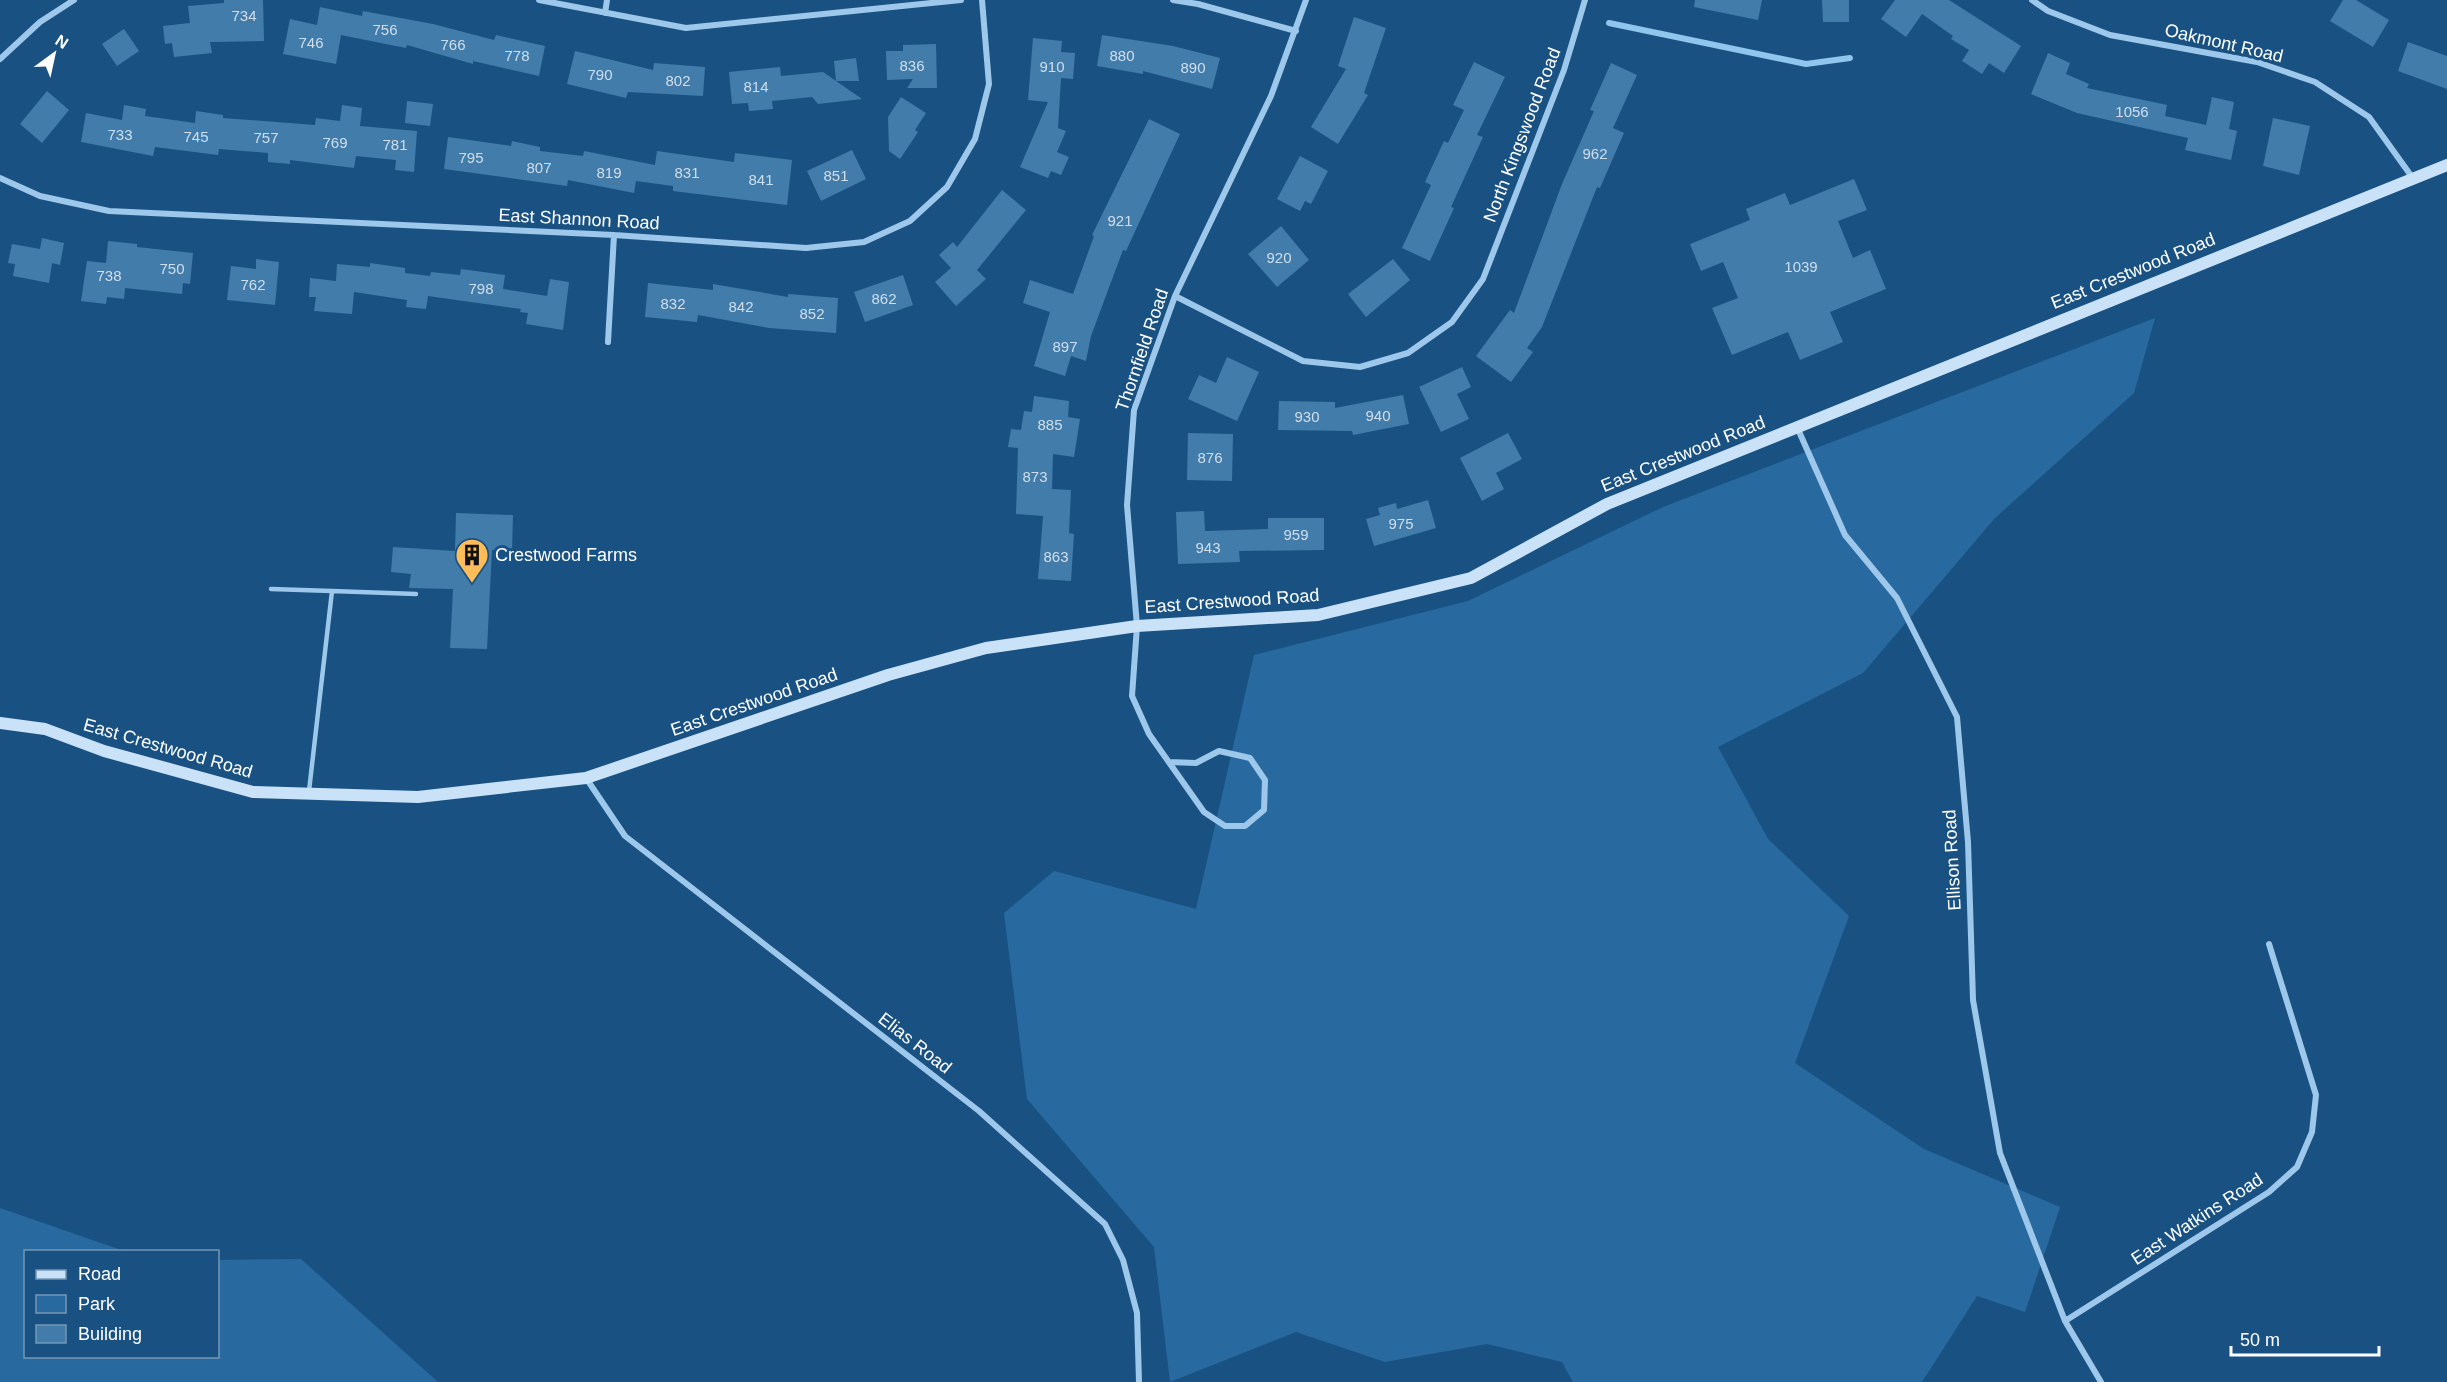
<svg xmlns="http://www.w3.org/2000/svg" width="2447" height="1382" font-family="Arial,sans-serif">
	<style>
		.green { fill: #286a9f }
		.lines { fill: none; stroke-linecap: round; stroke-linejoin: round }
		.stream { stroke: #90c5ed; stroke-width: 6 }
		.building { fill: #427cab }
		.lane { stroke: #9dc8eb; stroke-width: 4.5 }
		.street { stroke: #9dc8eb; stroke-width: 6 }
		.secondary { stroke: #c9e2f8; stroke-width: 12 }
		.labels { text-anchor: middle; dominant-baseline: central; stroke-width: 6; stroke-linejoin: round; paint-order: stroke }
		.number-label { font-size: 15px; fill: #d0deea }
		.street-label { font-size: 18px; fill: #fff; stroke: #195282 }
		.poi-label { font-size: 18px; fill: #fff; stroke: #195282; text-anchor: start }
	</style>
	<rect width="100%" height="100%" fill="#195282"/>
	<path class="green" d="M 2155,318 L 2134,393 L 1995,518 L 1863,673 L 1718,747 L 1768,839 L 1849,916 L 1795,1063 L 1924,1149 L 2060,1207 L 2025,1312 L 1977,1296 L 1922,1382 L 1573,1382 L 1562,1362 L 1487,1344 L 1385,1362 L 1296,1332 L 1170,1382 L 1154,1247 L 1027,1099 L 1004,913 L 1054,871 L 1196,909 L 1254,655 L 1468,601 L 1663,507 Z
		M 0,1208 L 124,1251 L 26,1252 L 26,1356 L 218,1356 L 218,1260 L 301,1259 L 438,1382 L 0,1382 Z"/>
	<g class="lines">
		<path class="stream" d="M 1609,23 L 1806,64 L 1850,58"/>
	</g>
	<path class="building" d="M 224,0 L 263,0 L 264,41 L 210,42 L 212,53 L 174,57 L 172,43 L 165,44 L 163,26 L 190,23 L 188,6 L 224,3 Z
		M 1695,0 L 1762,0 L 1758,20 L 1694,7 Z
		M 1822,0 L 1849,0 L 1849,22 L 1823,22 Z
		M 1895,0 L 1949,0 L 2021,46 L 2004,73 L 1989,63 L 1982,74 L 1962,61 L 1969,50 L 1951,39 L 1953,36 L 1922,14 L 1906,37 L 1881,19 Z
		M 2343,0 L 2356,0 L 2389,20 L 2373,47 L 2330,21 Z
		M 320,7 L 362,16 L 363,11 L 433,24 L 494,40 L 496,35 L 545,46 L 539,76 L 473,61 L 473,64 L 407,45 L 406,48 L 341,35 L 336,64 L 283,54 L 290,19 L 317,25 Z
		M 1354,17 L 1386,28 L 1364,93 L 1368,95 L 1338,144 L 1311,127 L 1346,69 L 1338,66 Z
		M 124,29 L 139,51 L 117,66 L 102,44 Z
		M 1102,35 L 1173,46 L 1220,58 L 1212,89 L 1143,71 L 1143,74 L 1097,66 Z
		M 1033,38 L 1062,41 L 1061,52 L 1075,53 L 1073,79 L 1061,78 L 1058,128 L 1066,131 L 1057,152 L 1069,157 L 1061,175 L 1051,171 L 1048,178 L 1020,167 L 1048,102 L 1028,100 Z
		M 2408,42 L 2447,56 L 2447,89 L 2398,71 Z
		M 936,44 L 937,88 L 907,88 L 913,79 L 887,80 L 886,51 L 903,51 L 903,45 Z
		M 575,51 L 653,70 L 654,63 L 705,67 L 703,96 L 628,92 L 626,98 L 567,84 Z
		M 2048,53 L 2070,63 L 2066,74 L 2089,84 L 2087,88 L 2167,105 L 2165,116 L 2206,125 L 2212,97 L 2234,102 L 2229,129 L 2237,131 L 2231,160 L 2185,150 L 2188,138 L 2077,113 L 2031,94 Z
		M 856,58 L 859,81 L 836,81 L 862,99 L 818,104 L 812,97 L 772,101 L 773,109 L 749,111 L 748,103 L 732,104 L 729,72 L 780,67 L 781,76 L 823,72 L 836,81 L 834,61 Z
		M 1474,62 L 1505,77 L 1477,135 L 1483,137 L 1451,207 L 1454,208 L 1430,261 L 1402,248 L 1431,185 L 1425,182 L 1444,141 L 1448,143 L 1464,110 L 1453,105 Z
		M 1611,63 L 1637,75 L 1613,128 L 1624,133 L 1600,188 L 1597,187 L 1542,327 L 1527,348 L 1533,352 L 1511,382 L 1476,356 L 1510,310 L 1514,313 L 1562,184 L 1594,111 L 1590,110 Z
		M 47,91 L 69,110 L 42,143 L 20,124 Z
		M 901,97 L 926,113 L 915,130 L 918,132 L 900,159 L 889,151 L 888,117 Z
		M 407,101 L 433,104 L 430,126 L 405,123 Z
		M 124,105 L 146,109 L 145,116 L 195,123 L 196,111 L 223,115 L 223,118 L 315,125 L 316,118 L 340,121 L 342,105 L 362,108 L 360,126 L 417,131 L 414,172 L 395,170 L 396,160 L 356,156 L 354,168 L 290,160 L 290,164 L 268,162 L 268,153 L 219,149 L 218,155 L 155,147 L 153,156 L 81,142 L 86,113 L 122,120 Z
		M 2273,118 L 2310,126 L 2299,175 L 2263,166 Z
		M 1149,119 L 1180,134 L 1126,251 L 1123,250 L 1091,336 L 1086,361 L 1071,356 L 1065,376 L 1034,366 L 1050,312 L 1023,303 L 1030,280 L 1073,294 L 1094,236 L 1092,235 Z
		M 448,137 L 511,146 L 512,141 L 540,147 L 540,151 L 583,156 L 584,151 L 655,165 L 657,151 L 734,162 L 735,153 L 792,160 L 787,205 L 673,191 L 673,186 L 636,181 L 634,193 L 568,180 L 567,186 L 444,169 Z
		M 852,150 L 866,179 L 821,201 L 807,171 Z
		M 1300,156 L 1328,171 L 1311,204 L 1305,201 L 1300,211 L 1277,199 Z
		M 1854,179 L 1867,210 L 1838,221 L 1853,258 L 1870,250 L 1886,289 L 1830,312 L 1843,342 L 1800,360 L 1788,332 L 1732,355 L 1712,308 L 1738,298 L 1723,262 L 1701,271 L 1690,244 L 1750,220 L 1746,209 L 1785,193 L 1790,205 Z
		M 1002,190 L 1026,210 L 977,270 L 986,279 L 956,306 L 935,282 L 951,268 L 939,255 L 953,242 L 957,247 Z
		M 1281,226 L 1309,260 L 1277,287 L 1248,254 Z
		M 42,238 L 64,243 L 60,265 L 52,263 L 49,283 L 13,276 L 15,264 L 8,263 L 12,244 L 40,249 Z
		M 108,241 L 137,244 L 137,247 L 193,253 L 190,284 L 183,283 L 182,294 L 125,288 L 124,299 L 107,297 L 106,304 L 81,301 L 87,261 L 106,263 Z
		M 256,259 L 279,262 L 275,305 L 227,300 L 231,266 L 256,269 Z
		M 1393,259 L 1410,280 L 1366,317 L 1348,294 Z
		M 370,263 L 405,268 L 405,273 L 430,276 L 431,272 L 460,275 L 461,269 L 505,275 L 503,289 L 547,296 L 550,279 L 569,282 L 563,330 L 526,324 L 528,313 L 520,312 L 521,309 L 428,296 L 426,309 L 406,307 L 407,300 L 354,292 L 352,314 L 314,311 L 316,297 L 309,297 L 310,278 L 336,281 L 337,264 L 370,267 Z
		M 903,275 L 913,305 L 865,322 L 854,292 Z
		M 648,283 L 713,290 L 713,284 L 788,297 L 788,294 L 838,298 L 836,333 L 769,328 L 698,315 L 697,322 L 645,317 Z
		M 1227,357 L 1259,372 L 1237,421 L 1188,399 L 1199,375 L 1216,383 Z
		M 1462,367 L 1471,387 L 1457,394 L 1469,419 L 1441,432 L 1419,387 Z
		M 1403,395 L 1409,424 L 1353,435 L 1352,431 L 1278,430 L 1279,401 L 1335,402 L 1335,408 Z
		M 1034,396 L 1069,401 L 1068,417 L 1080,419 L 1074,457 L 1053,454 L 1052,489 L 1071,490 L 1069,533 L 1074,534 L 1071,581 L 1038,579 L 1043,516 L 1016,514 L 1018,448 L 1008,447 L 1011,429 L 1021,430 L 1024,411 L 1032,412 Z
		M 1188,433 L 1233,434 L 1232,481 L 1187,480 Z
		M 1508,433 L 1522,459 L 1496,473 L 1504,489 L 1482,501 L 1460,458 Z
		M 1428,500 L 1436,528 L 1374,546 L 1366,519 L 1380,515 L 1378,508 L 1396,503 L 1397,509 Z
		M 1204,511 L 1205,531 L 1268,529 L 1268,518 L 1324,518 L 1324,550 L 1239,551 L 1240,562 L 1178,564 L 1176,512 Z
		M 456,513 L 513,515 L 512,551 L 492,550 L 487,649 L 450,648 L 453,589 L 409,588 L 411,574 L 391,572 L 393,547 L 455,551 Z"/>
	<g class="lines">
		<path class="lane" d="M 271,589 L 332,591 L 309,791
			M 332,591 L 416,594"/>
		<path class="street" d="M 539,0 L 686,28 L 961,0
			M 1173,0 L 1198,4 L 1296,31
			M 2032,0 L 2048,11 L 2110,35 L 2257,62 L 2315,82 L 2369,117 L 2412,177
			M 605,13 L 607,0
			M 0,59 L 40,22 L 74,0
			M 0,178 L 40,196 L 109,211 L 614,235 L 806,248 L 864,242 L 910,221 L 947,187 L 975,139 L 989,84 L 982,0
			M 1175,296 L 1303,361 L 1360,367 L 1408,353 L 1452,322 L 1483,279 L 1564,70 L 1585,0
			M 608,342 L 614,235
			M 1797,427 L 1845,535 L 1897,598 L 1957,717 L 1968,842 L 1973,1000 L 2000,1153 L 2065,1321
			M 1169,762 L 1196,763 L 1219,751 L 1250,758 L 1265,780 L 1264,810 L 1245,826 L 1225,826 L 1204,812 L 1149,734 L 1132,696 L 1137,626 L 1127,505 L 1134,410 L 1175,296 L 1271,96 L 1306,0
			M 586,778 L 625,836 L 979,1111 L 1105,1224 L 1123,1260 L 1137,1313 L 1139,1382
			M 2101,1382 L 2065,1321 L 2269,1192 L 2297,1167 L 2312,1132 L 2316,1095 L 2269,944"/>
		<path class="secondary" d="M 0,723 L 45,729 L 104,751 L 253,792 L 418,797 L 586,778 L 888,675 L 986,648 L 1137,626 L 1318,615 L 1471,578 L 1607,504 L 2447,165"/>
	</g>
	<defs>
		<g id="building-pin" transform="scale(1.725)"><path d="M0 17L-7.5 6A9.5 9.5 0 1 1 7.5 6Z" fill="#febd58" stroke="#195282"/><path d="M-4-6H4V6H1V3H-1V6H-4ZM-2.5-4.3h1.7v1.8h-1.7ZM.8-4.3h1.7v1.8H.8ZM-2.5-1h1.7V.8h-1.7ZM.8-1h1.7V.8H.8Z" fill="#111"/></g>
	</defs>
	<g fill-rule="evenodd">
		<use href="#building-pin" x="472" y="555"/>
	</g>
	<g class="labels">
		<g class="number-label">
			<text x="244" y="15">734</text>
			<text x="385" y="29">756</text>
			<text x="311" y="42">746</text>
			<text x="453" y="44">766</text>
			<text x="517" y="55">778</text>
			<text x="1122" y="55">880</text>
			<text x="912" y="65">836</text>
			<text x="1052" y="66">910</text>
			<text x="1193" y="67">890</text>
			<text x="600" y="74">790</text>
			<text x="678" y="80">802</text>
			<text x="756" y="86">814</text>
			<text x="2132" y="111">1056</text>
			<text x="120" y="134">733</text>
			<text x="196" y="136">745</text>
			<text x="266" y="137">757</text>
			<text x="335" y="142">769</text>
			<text x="395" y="144">781</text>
			<text x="1595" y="153">962</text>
			<text x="471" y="157">795</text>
			<text x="539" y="167">807</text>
			<text x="609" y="172">819</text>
			<text x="687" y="172">831</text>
			<text x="836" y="175">851</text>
			<text x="761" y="179">841</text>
			<text x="1120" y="220">921</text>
			<text x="1279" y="257">920</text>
			<text x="1801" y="266">1039</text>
			<text x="172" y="268">750</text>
			<text x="109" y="275">738</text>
			<text x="253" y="284">762</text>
			<text x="481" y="288">798</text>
			<text x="884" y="298">862</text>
			<text x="673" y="303">832</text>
			<text x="741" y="306">842</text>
			<text x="812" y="313">852</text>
			<text x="1065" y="346">897</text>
			<text x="1378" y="415">940</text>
			<text x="1307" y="416">930</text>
			<text x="1050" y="424">885</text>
			<text x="1210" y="457">876</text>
			<text x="1035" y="476">873</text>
			<text x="1401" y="523">975</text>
			<text x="1296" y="534">959</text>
			<text x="1208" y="547">943</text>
			<text x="1056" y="556">863</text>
		</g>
		<g class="street-label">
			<text transform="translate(2224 43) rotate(13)">Oakmont Road</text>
			<text transform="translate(1522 135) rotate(-69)">North Kingswood Road</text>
			<text transform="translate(579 219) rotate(3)">East Shannon Road</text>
			<text transform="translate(2133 271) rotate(-22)">East Crestwood Road</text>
			<text transform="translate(1142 350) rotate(-71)">Thornfield Road</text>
			<text transform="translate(1683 454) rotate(-22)">East Crestwood Road</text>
			<text transform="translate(1232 601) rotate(-4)">East Crestwood Road</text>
			<text transform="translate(754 702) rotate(-19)">East Crestwood Road</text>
			<text transform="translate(168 748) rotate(16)">East Crestwood Road</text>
			<text transform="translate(1952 860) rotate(-93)">Ellison Road</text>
			<text transform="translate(915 1043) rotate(38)">Elias Road</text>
			<text transform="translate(2197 1219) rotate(-33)">East Watkins Road</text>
		</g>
		<g class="poi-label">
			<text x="495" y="555">Crestwood Farms</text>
		</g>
	</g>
	<rect x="24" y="1250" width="195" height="108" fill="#195282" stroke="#7597b4" stroke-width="1.5"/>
	<rect x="36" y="1270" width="30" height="9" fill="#c9e2f8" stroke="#7597b4" stroke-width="1.5"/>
	<text x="78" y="1280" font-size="18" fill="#ffffff">Road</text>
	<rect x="36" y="1295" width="30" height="18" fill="#286a9f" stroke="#7597b4" stroke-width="1.5"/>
	<text x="78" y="1310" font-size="18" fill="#ffffff">Park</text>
	<rect x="36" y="1325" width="30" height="18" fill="#427cab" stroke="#7597b4" stroke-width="1.5"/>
	<text x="78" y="1340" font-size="18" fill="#ffffff">Building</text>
	<g transform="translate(54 54) rotate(33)" stroke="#195282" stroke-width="4.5" paint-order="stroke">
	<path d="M0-4.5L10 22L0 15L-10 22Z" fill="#ffffff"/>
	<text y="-9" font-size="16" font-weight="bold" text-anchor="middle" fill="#ffffff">N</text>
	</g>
	<path d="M2231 1346v9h148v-9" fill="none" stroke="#ffffff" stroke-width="3"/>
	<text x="2240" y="1346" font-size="18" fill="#ffffff" stroke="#195282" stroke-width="4.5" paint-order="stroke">50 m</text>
</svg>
